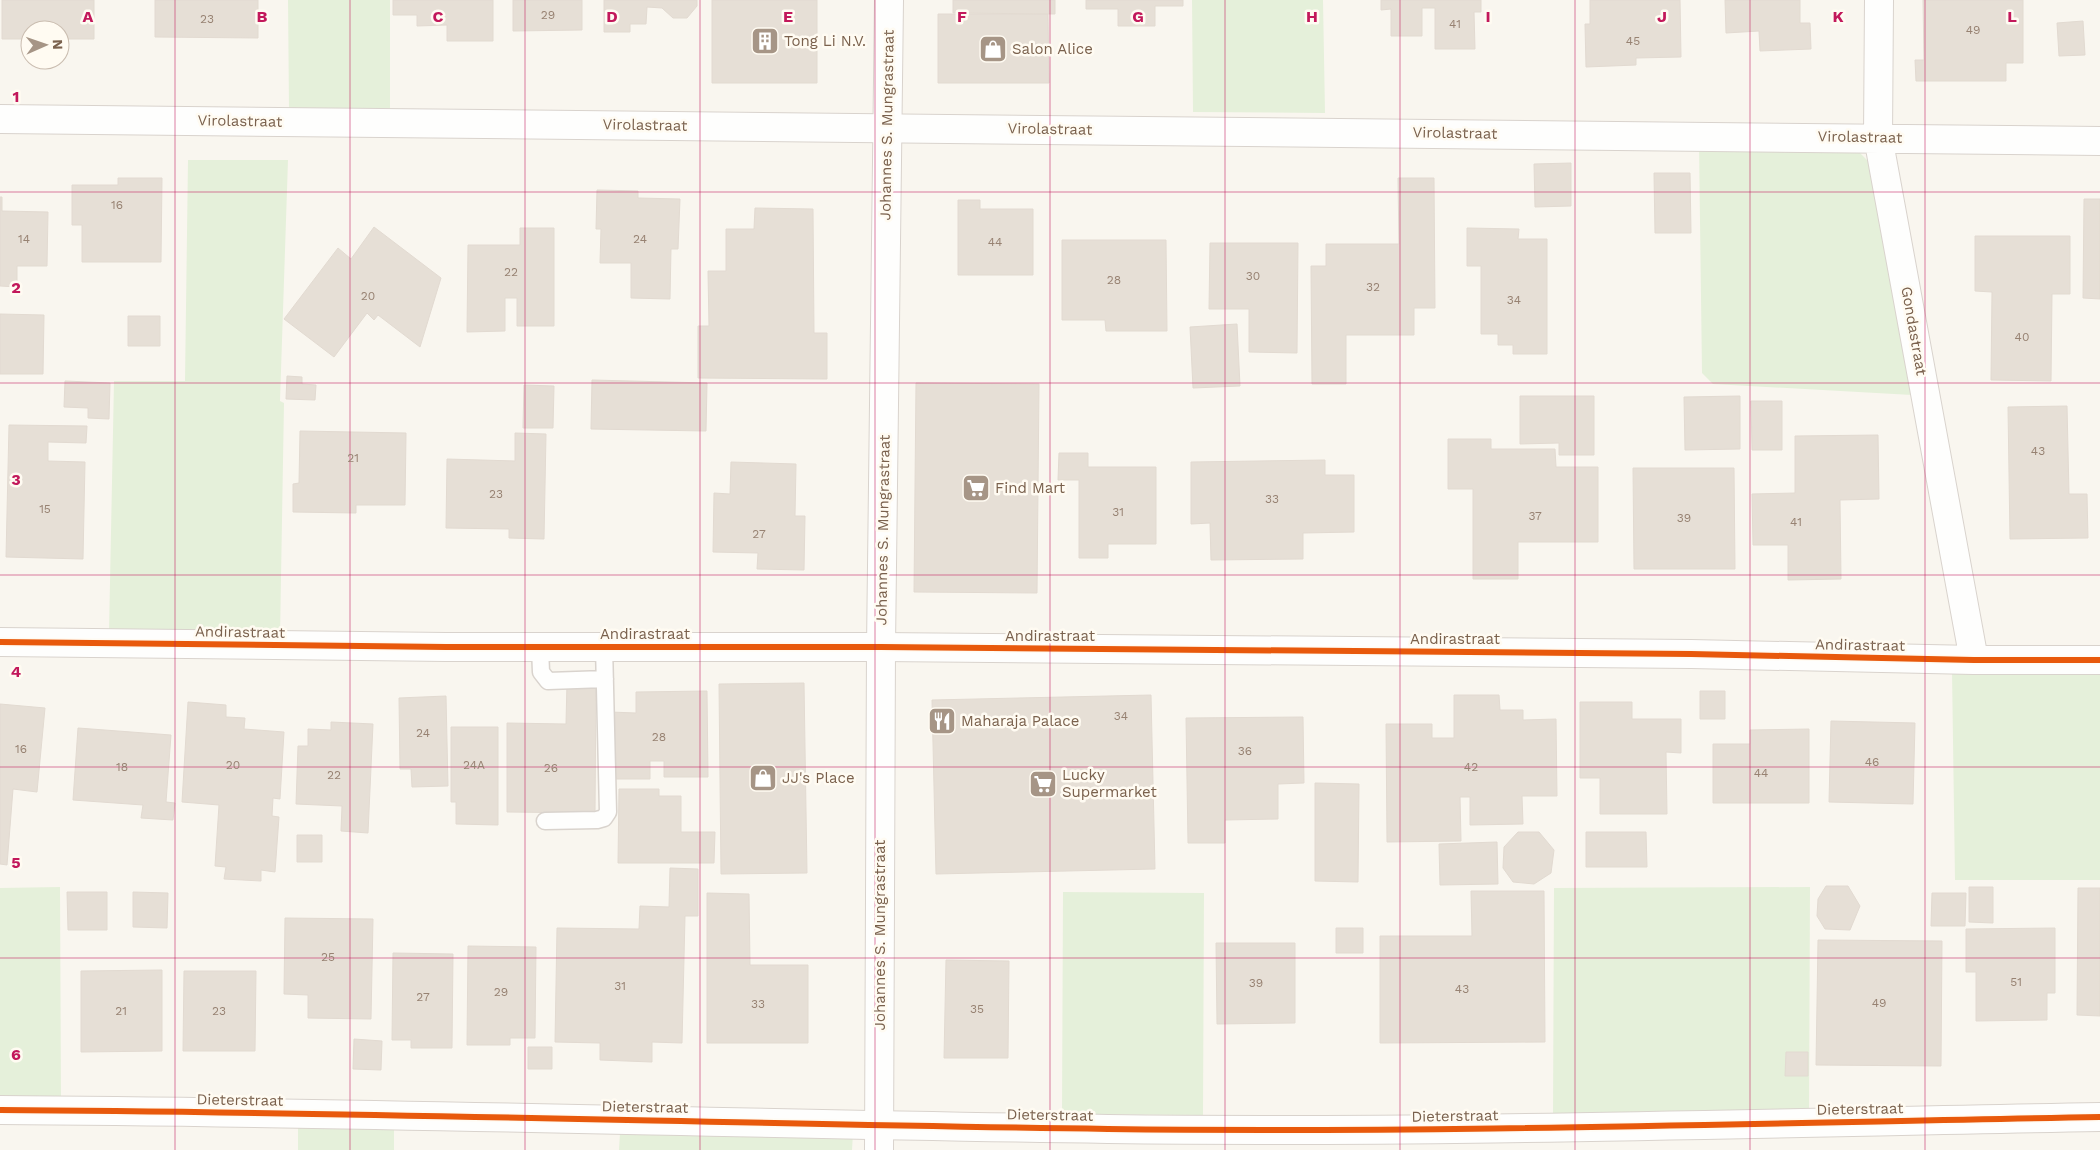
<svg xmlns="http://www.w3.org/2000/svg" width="2100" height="1150" font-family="'Work Sans',sans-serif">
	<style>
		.green { fill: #e5f0da }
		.building { fill: #e6dfd6; stroke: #e2dad1 }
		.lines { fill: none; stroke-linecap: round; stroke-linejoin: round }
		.service-casing { stroke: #d9d3cd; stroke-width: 19 }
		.minor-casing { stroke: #d9d3cd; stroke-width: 30 }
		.tertiary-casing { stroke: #d9d3cd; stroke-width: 30 }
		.service { stroke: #fefefd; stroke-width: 16 }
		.minor { stroke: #fefefd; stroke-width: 28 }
		.tertiary { stroke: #fefefd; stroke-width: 28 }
		.cycleway-casing { stroke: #fffbf2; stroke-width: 9 }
		.cycleway { stroke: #e8590c; stroke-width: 6 }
		.grid { fill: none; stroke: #c2185b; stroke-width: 1; stroke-opacity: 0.55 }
		.labels { text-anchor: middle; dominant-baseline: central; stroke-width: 5; stroke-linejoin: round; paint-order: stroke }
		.number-label { font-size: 12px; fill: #978272 }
		.poi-label { font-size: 15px; fill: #7a614d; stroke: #fffbf2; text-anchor: start }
		.street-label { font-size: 15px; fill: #7a614d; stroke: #fffbf2 }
		.grid-label { font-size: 16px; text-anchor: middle; font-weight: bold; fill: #c2185b; stroke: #fffbf2; stroke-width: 5; stroke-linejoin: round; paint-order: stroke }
	</style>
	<rect width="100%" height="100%" fill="#f9f6ef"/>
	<path class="green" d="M 288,0 L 390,0 L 390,108 L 289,109 Z
		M 1192,0 L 1323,0 L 1325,113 L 1193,112 Z
		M 1699,144 L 1856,149 L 1869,162 L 1912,395 L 1713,384 L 1702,373 Z
		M 188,160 L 288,160 L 280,401 L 284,403 L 280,637 L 109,633 L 114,381 L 185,381 Z
		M 2100,670 L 2100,880 L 1955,880 L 1952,671 Z
		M 60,887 L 61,1097 L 0,1097 L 0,888 Z
		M 1810,887 L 1809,1115 L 1553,1116 L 1554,888 Z
		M 1063,892 L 1204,893 L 1203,1115 L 1062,1114 Z
		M 298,1125 L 394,1125 L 394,1150 L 298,1150 Z
		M 620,1133 L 853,1133 L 852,1150 L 619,1150 Z"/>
	<path class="building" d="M 2,0 L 94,0 L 94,39 L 60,39 L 60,30 L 30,30 L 30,39 L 2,39 Z
		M 155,0 L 258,0 L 258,38 L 155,37 Z
		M 393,0 L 493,0 L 493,41 L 447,41 L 447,25 L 417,26 L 417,15 L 393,15 Z
		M 513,0 L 582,0 L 582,30 L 513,31 Z
		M 604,0 L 697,0 L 697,6 L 687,18 L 673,18 L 662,8 L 647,7 L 646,24 L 630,24 L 630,32 L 604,32 Z
		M 712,0 L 817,0 L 817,83 L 712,83 Z
		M 953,0 L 1055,0 L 1055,14 L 953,13 Z
		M 1086,0 L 1183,0 L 1183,6 L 1155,6 L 1155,26 L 1118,26 L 1118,9 L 1086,9 Z
		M 1381,0 L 1481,0 L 1481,12 L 1474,12 L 1475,49 L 1435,49 L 1435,8 L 1422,8 L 1422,36 L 1391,36 L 1391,9 L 1381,10 Z
		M 1590,0 L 1680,0 L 1681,57 L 1636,58 L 1636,65 L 1586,67 L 1585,24 L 1590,24 Z
		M 1725,0 L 1800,0 L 1800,23 L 1810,23 L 1811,49 L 1760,51 L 1759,31 L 1726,33 Z
		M 1923,0 L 2023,0 L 2023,63 L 2006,63 L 2006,81 L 1916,81 L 1915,60 L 1924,60 Z
		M 938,14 L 1048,14 L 1049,83 L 938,83 Z
		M 2083,21 L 2085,55 L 2059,56 L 2057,23 Z
		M 1571,163 L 1571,206 L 1535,207 L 1534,164 Z
		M 1654,173 L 1690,173 L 1691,233 L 1655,233 Z
		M 118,178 L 162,178 L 161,262 L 82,262 L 82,225 L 72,225 L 72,185 L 118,185 Z
		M 1398,178 L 1434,178 L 1435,308 L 1414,308 L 1414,335 L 1346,335 L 1346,384 L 1312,384 L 1311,266 L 1326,266 L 1326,244 L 1399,244 Z
		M 597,190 L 638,191 L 638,198 L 680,199 L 678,249 L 671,249 L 670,299 L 631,298 L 631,263 L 600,263 L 601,229 L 596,229 Z
		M 0,197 L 2,197 L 2,211 L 48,212 L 47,266 L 17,266 L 17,287 L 0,286 Z
		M 2084,199 L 2100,199 L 2100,299 L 2083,298 Z
		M 958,200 L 980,200 L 980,209 L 1033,209 L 1033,275 L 958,275 Z
		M 755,208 L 813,209 L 814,333 L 827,333 L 827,379 L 698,378 L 698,326 L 709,326 L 708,271 L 726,271 L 726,229 L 754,229 Z
		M 374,227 L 441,278 L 420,347 L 378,315 L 374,320 L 367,313 L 334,357 L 284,319 L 338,248 L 351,259 Z
		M 520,228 L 554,228 L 554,326 L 517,326 L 517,298 L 505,298 L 505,331 L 467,332 L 468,245 L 520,245 Z
		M 1467,228 L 1519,229 L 1518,239 L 1547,239 L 1547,354 L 1513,354 L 1513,345 L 1498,345 L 1498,334 L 1481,334 L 1481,266 L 1467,266 Z
		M 1975,236 L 2070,236 L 2070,294 L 2052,294 L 2051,381 L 1991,380 L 1992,292 L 1975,291 Z
		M 1062,240 L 1166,240 L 1167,331 L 1106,331 L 1105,320 L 1062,320 Z
		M 1210,243 L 1298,243 L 1297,353 L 1249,352 L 1249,309 L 1209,309 Z
		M 0,314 L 44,315 L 43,374 L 0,374 Z
		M 128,316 L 160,316 L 160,346 L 128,346 Z
		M 1237,324 L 1240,386 L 1193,388 L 1190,327 Z
		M 287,376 L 302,377 L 302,384 L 316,385 L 315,400 L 286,399 Z
		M 592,380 L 707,383 L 706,431 L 591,429 Z
		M 65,381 L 110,383 L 109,419 L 88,418 L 88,408 L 64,407 Z
		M 916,383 L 1039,384 L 1037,593 L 914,592 Z
		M 524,385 L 554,386 L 553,428 L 523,428 Z
		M 1520,396 L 1594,396 L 1594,455 L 1559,455 L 1559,443 L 1520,444 Z
		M 1740,396 L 1740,449 L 1685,450 L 1684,397 Z
		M 1751,401 L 1782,401 L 1782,450 L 1752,450 Z
		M 2067,406 L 2069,494 L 2087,494 L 2088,538 L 2010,539 L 2008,407 Z
		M 9,425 L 87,426 L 86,443 L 48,442 L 48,461 L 85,462 L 83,559 L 6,557 Z
		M 300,431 L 406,433 L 405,505 L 356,505 L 356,513 L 293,512 L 293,484 L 299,483 Z
		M 515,433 L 546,434 L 544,539 L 509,538 L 509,529 L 446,528 L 447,459 L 515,461 Z
		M 1878,435 L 1879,499 L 1840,500 L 1841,579 L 1788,580 L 1788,545 L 1753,545 L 1752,494 L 1795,493 L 1795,436 Z
		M 1448,439 L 1491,439 L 1491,449 L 1555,449 L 1556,467 L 1598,467 L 1598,542 L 1518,542 L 1518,579 L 1473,579 L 1473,489 L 1448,489 Z
		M 1059,453 L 1088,453 L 1088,467 L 1156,467 L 1156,544 L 1108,544 L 1108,558 L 1079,558 L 1079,480 L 1058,480 Z
		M 1325,460 L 1325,475 L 1354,475 L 1354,532 L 1303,533 L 1303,559 L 1211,560 L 1210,523 L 1191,524 L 1191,462 Z
		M 731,462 L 796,464 L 795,516 L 805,516 L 804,570 L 757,569 L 758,553 L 713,552 L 714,493 L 730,494 Z
		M 1633,468 L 1734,468 L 1735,569 L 1634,569 Z
		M 567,682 L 596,682 L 595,813 L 507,812 L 507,723 L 566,724 Z
		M 804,683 L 807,873 L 721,874 L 719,684 Z
		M 707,691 L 708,777 L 664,777 L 664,761 L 650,761 L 650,779 L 610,779 L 610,712 L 636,713 L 636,692 Z
		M 1700,691 L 1725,691 L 1725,719 L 1700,719 Z
		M 1151,695 L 1155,869 L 936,874 L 932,700 Z
		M 1454,695 L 1499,695 L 1500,710 L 1523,710 L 1523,720 L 1556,719 L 1557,796 L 1522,796 L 1523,824 L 1470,825 L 1470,797 L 1460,797 L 1461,841 L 1387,842 L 1386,724 L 1432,724 L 1432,738 L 1454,738 Z
		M 446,696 L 448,786 L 412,787 L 411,769 L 400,769 L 399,698 Z
		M 188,702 L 226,705 L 226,717 L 245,718 L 244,729 L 284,732 L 280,799 L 273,798 L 272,816 L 279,817 L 275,872 L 261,870 L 261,881 L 224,879 L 226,867 L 215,866 L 219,805 L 182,802 Z
		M 1580,702 L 1632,702 L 1632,719 L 1681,719 L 1681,753 L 1666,752 L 1667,814 L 1600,814 L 1600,778 L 1580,778 Z
		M 0,704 L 45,708 L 37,792 L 13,789 L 7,865 L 0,864 Z
		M 1303,717 L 1304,783 L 1278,784 L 1278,819 L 1225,820 L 1225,843 L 1188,843 L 1186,718 Z
		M 1831,721 L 1915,723 L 1913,804 L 1829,802 Z
		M 331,722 L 373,724 L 368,833 L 341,831 L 342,806 L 296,804 L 298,746 L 308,746 L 308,729 L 331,730 Z
		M 451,727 L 498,727 L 498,825 L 456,824 L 456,802 L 451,802 Z
		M 78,728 L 171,735 L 166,802 L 175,803 L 173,820 L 141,818 L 143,805 L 73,800 Z
		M 1809,729 L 1809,803 L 1713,803 L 1713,744 L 1750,744 L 1750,730 Z
		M 1315,783 L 1359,784 L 1358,882 L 1315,881 Z
		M 619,789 L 659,789 L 659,796 L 681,796 L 681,832 L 715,832 L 714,863 L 618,863 Z
		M 1518,832 L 1539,832 L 1554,850 L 1551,873 L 1534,884 L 1513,882 L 1503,868 L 1504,847 Z
		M 1586,832 L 1646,832 L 1647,867 L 1586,867 Z
		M 297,835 L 322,835 L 322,862 L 297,862 Z
		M 1497,842 L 1498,884 L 1440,885 L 1439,844 Z
		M 670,868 L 698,869 L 698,916 L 685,916 L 682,1043 L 652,1042 L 652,1062 L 600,1060 L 600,1043 L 555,1042 L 557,928 L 639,929 L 640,906 L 669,907 Z
		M 1826,886 L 1848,886 L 1860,906 L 1850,930 L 1825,929 L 1817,916 L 1818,899 Z
		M 1969,887 L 1993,887 L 1993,923 L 1969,922 Z
		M 2078,888 L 2100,888 L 2100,1016 L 2077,1015 Z
		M 1471,891 L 1544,891 L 1545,1042 L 1380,1043 L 1380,936 L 1472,936 Z
		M 67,892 L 107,892 L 107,930 L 68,930 Z
		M 133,892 L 168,893 L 167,928 L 133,927 Z
		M 707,893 L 749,894 L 750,965 L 808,965 L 808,1043 L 707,1043 Z
		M 1932,893 L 1966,893 L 1965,926 L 1931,926 Z
		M 285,918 L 373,919 L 371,1019 L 308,1018 L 308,995 L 284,994 Z
		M 1336,928 L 1363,928 L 1363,953 L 1336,953 Z
		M 2055,928 L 2055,993 L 2047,993 L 2047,1020 L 1976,1021 L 1976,972 L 1966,972 L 1966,929 Z
		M 1818,940 L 1942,941 L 1941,1066 L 1816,1065 Z
		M 1216,943 L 1295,943 L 1295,1023 L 1217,1024 Z
		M 468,946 L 536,947 L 535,1038 L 510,1038 L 510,1045 L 467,1045 Z
		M 393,953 L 453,954 L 452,1048 L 411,1048 L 411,1040 L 392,1040 Z
		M 946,960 L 1009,961 L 1008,1058 L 944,1058 Z
		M 162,970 L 162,1051 L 81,1052 L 81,971 Z
		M 184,971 L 256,971 L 255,1051 L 183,1051 Z
		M 354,1039 L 382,1041 L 381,1070 L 353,1069 Z
		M 528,1047 L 552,1047 L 552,1069 L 528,1069 Z
		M 1786,1052 L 1808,1052 L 1808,1076 L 1785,1076 Z"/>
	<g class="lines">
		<g class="service-casing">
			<path id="service" d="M 540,647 L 541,672 L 548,681 L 605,679
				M 545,821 L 597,820 L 604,818 L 608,812 L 604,646"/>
		</g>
		<g class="minor-casing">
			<path id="minor" d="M 1879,0 L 1878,137 L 1974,660
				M 0,119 L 2100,141
				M 0,642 L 446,647 L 881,647 L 1691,654 L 1974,660 L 2100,660
				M 0,1110 C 369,1112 739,1124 1108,1129 C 1439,1133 1769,1123 2100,1117"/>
		</g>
		<g class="tertiary-casing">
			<path id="tertiary" d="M 879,1150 L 881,647 L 889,0"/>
		</g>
		<use href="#service" class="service"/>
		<use href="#minor" class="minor"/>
		<use href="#tertiary" class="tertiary"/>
		<g class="cycleway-casing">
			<path id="cycleway" d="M 0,642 L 446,647 L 881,647 L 1691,654 L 1974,660 L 2100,660
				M 0,1110 C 369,1112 739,1124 1108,1129 C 1439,1133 1769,1123 2100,1117"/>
		</g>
		<use href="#cycleway" class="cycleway"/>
	</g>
	<path class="grid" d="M 175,0 L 175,1150M 350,0 L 350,1150M 525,0 L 525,1150M 700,0 L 700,1150M 875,0 L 875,1150M 1050,0 L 1050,1150M 1225,0 L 1225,1150M 1400,0 L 1400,1150M 1575,0 L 1575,1150M 1750,0 L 1750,1150M 1925,0 L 1925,1150M 0,192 L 2100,192M 0,383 L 2100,383M 0,575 L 2100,575M 0,767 L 2100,767M 0,958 L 2100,958"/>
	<defs>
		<g id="building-square" transform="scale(1.4375)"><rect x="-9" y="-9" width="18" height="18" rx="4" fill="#a69586" stroke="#fffbf2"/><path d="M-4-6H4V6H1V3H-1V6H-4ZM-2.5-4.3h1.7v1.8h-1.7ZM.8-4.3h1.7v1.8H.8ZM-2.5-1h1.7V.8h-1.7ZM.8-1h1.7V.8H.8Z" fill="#fff"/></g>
		<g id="shop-square" transform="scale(1.4375)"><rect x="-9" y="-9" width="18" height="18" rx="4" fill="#a69586" stroke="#fffbf2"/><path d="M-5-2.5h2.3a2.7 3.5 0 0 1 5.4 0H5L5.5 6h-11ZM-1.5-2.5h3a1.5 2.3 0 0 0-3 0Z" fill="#fff"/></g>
		<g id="supermarket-square" transform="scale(1.4375)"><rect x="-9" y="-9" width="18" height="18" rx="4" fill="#a69586" stroke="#fffbf2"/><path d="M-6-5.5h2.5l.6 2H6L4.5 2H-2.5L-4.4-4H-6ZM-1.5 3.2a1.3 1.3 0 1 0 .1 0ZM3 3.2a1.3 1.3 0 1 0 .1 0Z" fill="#fff"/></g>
		<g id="restaurant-square" transform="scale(1.4375)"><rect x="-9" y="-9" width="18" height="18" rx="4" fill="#a69586" stroke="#fffbf2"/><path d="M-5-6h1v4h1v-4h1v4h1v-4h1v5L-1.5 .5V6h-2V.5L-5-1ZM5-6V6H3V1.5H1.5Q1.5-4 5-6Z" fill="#fff"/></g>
	</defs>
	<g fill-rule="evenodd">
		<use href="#building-square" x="765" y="41"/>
		<use href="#shop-square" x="993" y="49"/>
		<use href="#supermarket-square" x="976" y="488"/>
		<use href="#restaurant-square" x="942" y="721"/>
		<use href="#shop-square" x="763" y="778"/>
		<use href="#supermarket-square" x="1043" y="784"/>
	</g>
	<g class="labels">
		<g class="number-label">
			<text x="548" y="15">29</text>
			<text x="207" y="19">23</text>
			<text x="1455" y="24">41</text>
			<text x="1973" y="30">49</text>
			<text x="1633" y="41">45</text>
			<text x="117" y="205">16</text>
			<text x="24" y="239">14</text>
			<text x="640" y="239">24</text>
			<text x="995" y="242">44</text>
			<text x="511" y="272">22</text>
			<text x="1253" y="276">30</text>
			<text x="1114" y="280">28</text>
			<text x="1373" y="287">32</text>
			<text x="368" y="296">20</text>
			<text x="1514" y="300">34</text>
			<text x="2022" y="337">40</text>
			<text x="2038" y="451">43</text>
			<text x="353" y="458">21</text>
			<text x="496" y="494">23</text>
			<text x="1272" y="499">33</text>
			<text x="45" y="509">15</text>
			<text x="1118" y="512">31</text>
			<text x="1535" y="516">37</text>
			<text x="1684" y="518">39</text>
			<text x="1796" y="522">41</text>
			<text x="759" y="534">27</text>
			<text x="1121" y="716">34</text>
			<text x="423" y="733">24</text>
			<text x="659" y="737">28</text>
			<text x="21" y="749">16</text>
			<text x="1245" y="751">36</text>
			<text x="1872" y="762">46</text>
			<text x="233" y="765">20</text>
			<text x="474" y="765">24A</text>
			<text x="122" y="767">18</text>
			<text x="1471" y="767">42</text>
			<text x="551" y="768">26</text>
			<text x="1761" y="773">44</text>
			<text x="334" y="775">22</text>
			<text x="328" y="957">25</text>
			<text x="2016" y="982">51</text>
			<text x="1256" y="983">39</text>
			<text x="620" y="986">31</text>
			<text x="1462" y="989">43</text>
			<text x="501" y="992">29</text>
			<text x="423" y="997">27</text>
			<text x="1879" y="1003">49</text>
			<text x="758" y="1004">33</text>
			<text x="977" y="1009">35</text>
			<text x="121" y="1011">21</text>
			<text x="219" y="1011">23</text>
		</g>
		<g class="poi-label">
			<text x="784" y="41">Tong Li N.V.</text>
			<text x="1012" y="49">Salon Alice</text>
			<text x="995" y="488">Find Mart</text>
			<text x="961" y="721">Maharaja Palace</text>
			<text x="1062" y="775">Lucky<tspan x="1062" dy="17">Supermarket</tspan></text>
			<text x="782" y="778">JJ's Place</text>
		</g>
		<g class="street-label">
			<text transform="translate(240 121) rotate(1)">Virolastraat</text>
			<text transform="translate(645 125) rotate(1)">Virolastraat</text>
			<text transform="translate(887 125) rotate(-89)">Johannes S. Mungrastraat</text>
			<text transform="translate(1050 129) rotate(1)">Virolastraat</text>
			<text transform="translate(1455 133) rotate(1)">Virolastraat</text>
			<text transform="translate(1860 137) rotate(1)">Virolastraat</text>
			<text transform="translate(1914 331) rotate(80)">Gondastraat</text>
			<text transform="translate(883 530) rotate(-89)">Johannes S. Mungrastraat</text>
			<text transform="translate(240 632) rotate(1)">Andirastraat</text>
			<text x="645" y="634">Andirastraat</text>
			<text x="1050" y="636">Andirastraat</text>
			<text x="1455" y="639">Andirastraat</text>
			<text transform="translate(1860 645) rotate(1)">Andirastraat</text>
			<text transform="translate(880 935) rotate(-90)">Johannes S. Mungrastraat</text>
			<text transform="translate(240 1100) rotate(1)">Dieterstraat</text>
			<text transform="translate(645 1107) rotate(1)">Dieterstraat</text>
			<text transform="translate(1860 1109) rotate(-1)">Dieterstraat</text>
			<text transform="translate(1050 1115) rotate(1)">Dieterstraat</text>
			<text transform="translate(1455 1116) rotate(-1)">Dieterstraat</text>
		</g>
	</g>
	<g class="grid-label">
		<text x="88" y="22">A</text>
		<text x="262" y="22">B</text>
		<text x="438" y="22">C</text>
		<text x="612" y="22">D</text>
		<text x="788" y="22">E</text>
		<text x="962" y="22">F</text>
		<text x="1138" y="22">G</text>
		<text x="1312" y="22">H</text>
		<text x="1488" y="22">I</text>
		<text x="1662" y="22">J</text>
		<text x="1838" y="22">K</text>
		<text x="2012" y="22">L</text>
		<text x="16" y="102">1</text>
		<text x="16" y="293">2</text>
		<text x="16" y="485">3</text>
		<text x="16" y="677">4</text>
		<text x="16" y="868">5</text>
		<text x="16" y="1060">6</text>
	</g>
	<g transform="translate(45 45) rotate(88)"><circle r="24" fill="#fffbf2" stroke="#cabdb0"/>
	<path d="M0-4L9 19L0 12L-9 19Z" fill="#a69586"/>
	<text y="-8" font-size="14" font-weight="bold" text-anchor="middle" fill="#7a614d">N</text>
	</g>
</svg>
